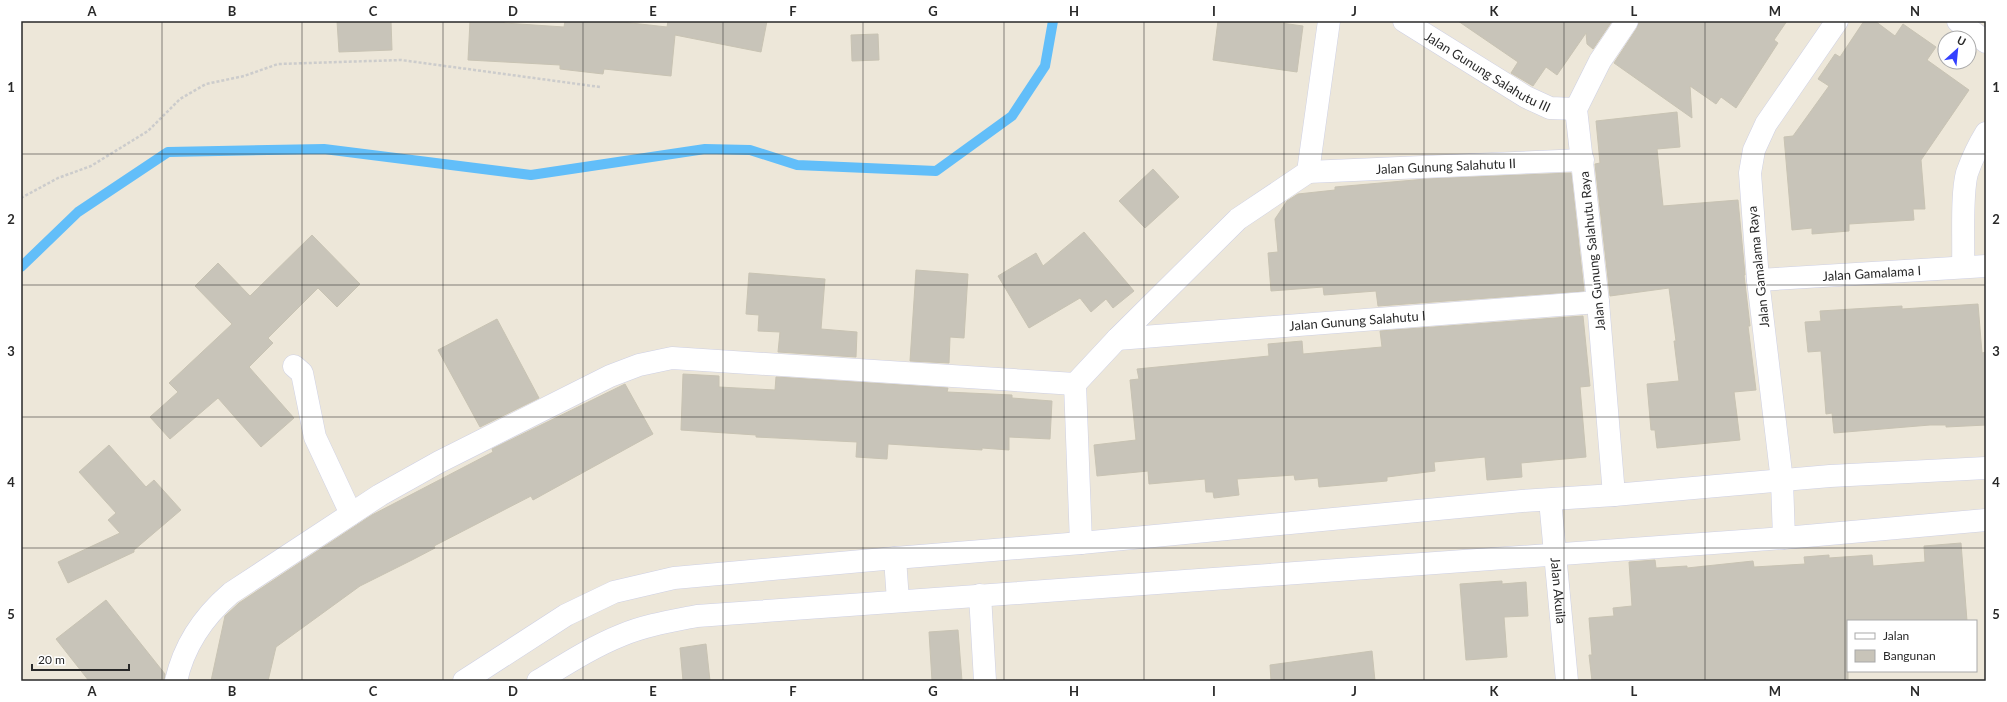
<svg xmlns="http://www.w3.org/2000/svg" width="2007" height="702" font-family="Lato,sans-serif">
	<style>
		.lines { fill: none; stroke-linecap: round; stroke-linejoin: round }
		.stream { stroke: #62bef9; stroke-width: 10 }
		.building { fill: #c8c4b9; stroke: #c8c3b3 }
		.street-casing { stroke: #ced0e4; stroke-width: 23 }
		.path { stroke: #ccc; stroke-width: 2.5; stroke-dasharray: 3 2; stroke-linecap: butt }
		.street { stroke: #fff; stroke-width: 22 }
		.grid { fill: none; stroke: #292929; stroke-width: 1; stroke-opacity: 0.55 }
		.labels { text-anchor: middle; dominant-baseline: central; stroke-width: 3; stroke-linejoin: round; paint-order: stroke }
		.street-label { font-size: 13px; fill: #292929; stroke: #fff }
		.neatline { fill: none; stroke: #292929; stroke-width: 1.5 }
		.grid-label { font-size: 13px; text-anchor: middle; font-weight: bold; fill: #292929 }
	</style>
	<rect width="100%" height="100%" fill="#ede7d9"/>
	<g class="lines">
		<path class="stream" d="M 21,267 L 78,212 L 168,152 L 324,149 L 531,175 L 705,149 L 750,150 L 797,165 L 936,171 L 1012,116 L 1045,66 L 1053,21"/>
	</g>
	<path class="building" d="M 337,21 L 391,21 L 392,50 L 339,52 Z
		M 470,21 L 504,21 L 504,23 L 564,27 L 565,21 L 613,21 L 667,27 L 668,21 L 767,21 L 761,52 L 675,35 L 671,76 L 604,69 L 603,74 L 560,69 L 560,65 L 468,60 Z
		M 1218,21 L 1267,21 L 1303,26 L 1297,72 L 1213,60 Z
		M 1458,21 L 1612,21 L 1593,49 L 1587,44 L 1586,33 L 1557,75 L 1546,67 L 1533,86 L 1511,73 L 1518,62 Z
		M 1639,21 L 1787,21 L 1774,40 L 1778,43 L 1736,108 L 1721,97 L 1716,104 L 1690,86 L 1692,118 L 1614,63 L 1637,28 Z
		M 1864,21 L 1875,21 L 1895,36 L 1903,24 L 1936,47 L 1927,60 L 1969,90 L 1921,160 L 1925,209 L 1913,209 L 1914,220 L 1849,224 L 1849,231 L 1812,234 L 1812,228 L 1792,230 L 1784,137 L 1793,136 L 1829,86 L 1818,79 L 1835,54 L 1840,57 Z
		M 878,34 L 879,60 L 852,61 L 851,35 Z
		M 1677,112 L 1680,147 L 1657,149 L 1663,206 L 1738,200 L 1744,264 L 1745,275 L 1744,275 L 1750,326 L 1748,326 L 1756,390 L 1734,392 L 1740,440 L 1657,448 L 1655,430 L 1651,430 L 1647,384 L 1679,381 L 1674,341 L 1676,341 L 1669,288 L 1610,296 L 1595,164 L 1600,163 L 1596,121 Z
		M 1153,169 L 1179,197 L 1145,228 L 1119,201 Z
		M 1571,173 L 1584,291 L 1378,306 L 1376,291 L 1324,295 L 1323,287 L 1271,291 L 1268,253 L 1278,252 L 1275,219 L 1287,201 L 1298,194 L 1335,190 L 1335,187 L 1426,179 Z
		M 1084,232 L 1134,291 L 1113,308 L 1106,299 L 1091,312 L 1080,298 L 1029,328 L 998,276 L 1036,253 L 1043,266 Z
		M 312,235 L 360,284 L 337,307 L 318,288 L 268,338 L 273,343 L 249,367 L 294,418 L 261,447 L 218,398 L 170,439 L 150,417 L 178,392 L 169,383 L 232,324 L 195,286 L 218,263 L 250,296 Z
		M 916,270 L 968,274 L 964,338 L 950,337 L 949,363 L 910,361 Z
		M 749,273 L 825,279 L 821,329 L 857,332 L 856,357 L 778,352 L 780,332 L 758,331 L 759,315 L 746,314 Z
		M 1978,304 L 1982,353 L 1986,352 L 1986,425 L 1946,427 L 1946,425 L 1930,425 L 1834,433 L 1832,413 L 1826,414 L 1821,351 L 1808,352 L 1805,322 L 1821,321 L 1820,311 L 1902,306 L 1902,309 Z
		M 1583,316 L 1590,386 L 1580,387 L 1586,457 L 1521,463 L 1522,477 L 1487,480 L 1485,457 L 1434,462 L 1435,471 L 1387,477 L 1387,481 L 1319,487 L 1318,478 L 1295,480 L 1294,475 L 1237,479 L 1239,495 L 1214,498 L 1213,492 L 1206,492 L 1205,479 L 1149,484 L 1148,471 L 1097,476 L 1094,445 L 1136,440 L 1130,380 L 1139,379 L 1137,369 L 1269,356 L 1268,344 L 1302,341 L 1303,354 L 1348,350 L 1382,347 L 1380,331 Z
		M 497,319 L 539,398 L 480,427 L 438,350 Z
		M 683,374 L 719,376 L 719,387 L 775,390 L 776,377 L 948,388 L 947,392 L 1012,395 L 1012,398 L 1052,401 L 1050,439 L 1009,437 L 1009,450 L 982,448 L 982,450 L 888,444 L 887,459 L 856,457 L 857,442 L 756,437 L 756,435 L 681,430 Z
		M 625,384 L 653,434 L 533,500 L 531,496 L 434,546 L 435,548 L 412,560 L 360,586 L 276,647 L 268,681 L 211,681 L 225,616 L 239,603 L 372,515 L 493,452 L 492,449 Z
		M 109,445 L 146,487 L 154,480 L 181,510 L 134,550 L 134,552 L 68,583 L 58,562 L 120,533 L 108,520 L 116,513 L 79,472 Z
		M 1961,543 L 1967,621 L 1848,621 L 1848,681 L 1592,681 L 1589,655 L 1592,655 L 1589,618 L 1614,616 L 1613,608 L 1632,606 L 1629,562 L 1655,560 L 1656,568 L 1687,566 L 1687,568 L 1753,561 L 1754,567 L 1805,564 L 1804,557 L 1829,555 L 1829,558 L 1872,555 L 1873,566 L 1925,562 L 1924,546 Z
		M 1502,581 L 1502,584 L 1526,582 L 1528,616 L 1504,617 L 1507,657 L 1466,660 L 1460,584 Z
		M 106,600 L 165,674 L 164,681 L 89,681 L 56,639 Z
		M 958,630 L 962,681 L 932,681 L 929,632 Z
		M 706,644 L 710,681 L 683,681 L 680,648 Z
		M 1372,651 L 1375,681 L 1271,681 L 1270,665 Z"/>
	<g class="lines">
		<g class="street-casing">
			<g id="street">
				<path id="s1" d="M 1404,21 L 1526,97 L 1550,108 L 1576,109"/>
				<path d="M 1958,21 L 1986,42"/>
				<path id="s2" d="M 1308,172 L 1583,160"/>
				<path d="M 1963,266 C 1964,241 1961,195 1967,173 C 1972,159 1978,146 1986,133"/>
				<path id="s3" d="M 1758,280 L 1986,266"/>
				<path id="s4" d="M 1117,339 L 1598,302"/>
				<path d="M 294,366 L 302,373 L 315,437 L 351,514"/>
				<path d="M 1075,384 L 1081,543"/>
				<path d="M 1614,495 L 1598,302 L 1576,109 L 1600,61 L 1627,21"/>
				<path id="s5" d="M 1550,500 L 1567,681"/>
				<path d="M 1784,538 L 1782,481 L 1758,280 L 1750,173 L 1754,150 L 1766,124 L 1837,21"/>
				<path d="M 895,558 L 898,601"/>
				<path d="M 980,595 L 985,681"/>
				<path d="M 176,681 C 184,645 203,617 231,593 L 380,495 L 439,462 L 610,376 L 639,365 L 672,358 L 1075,384 L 1117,339 L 1238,219 L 1308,172 L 1329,21"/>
				<path d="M 464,681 L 566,615 L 614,592 L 674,578 L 895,558 L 1081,543 L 1522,501 L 1614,495 L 1830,476 L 1986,468"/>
				<path d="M 538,681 C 566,664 592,647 622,635 C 646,625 672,621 697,616 L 1784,538 L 1986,520"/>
			</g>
		</g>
		<path class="path" d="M 21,198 L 58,178 L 91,166 L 148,131 L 180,99 L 206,84 L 244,76 L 278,64 L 401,60 L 600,87"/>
		<use href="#street" class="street"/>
	</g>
	<path class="grid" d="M 162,21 L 162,681M 302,21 L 302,681M 443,21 L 443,681M 583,21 L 583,681M 723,21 L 723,681M 863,21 L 863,681M 1004,21 L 1004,681M 1144,21 L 1144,681M 1284,21 L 1284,681M 1424,21 L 1424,681M 1564,21 L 1564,681M 1705,21 L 1705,681M 1845,21 L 1845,681M 21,154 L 1986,154M 21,285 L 1986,285M 21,417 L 1986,417M 21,548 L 1986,548"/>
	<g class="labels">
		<g class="street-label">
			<text stroke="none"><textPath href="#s1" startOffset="98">Jalan Gunung Salahutu III</textPath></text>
			<text stroke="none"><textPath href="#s2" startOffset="138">Jalan Gunung Salahutu II</textPath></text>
			<text transform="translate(1592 251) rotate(-96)">Jalan Gunung Salahutu Raya</text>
			<text transform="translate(1758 267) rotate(-96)">Jalan Gamalama Raya</text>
			<text stroke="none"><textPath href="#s3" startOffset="114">Jalan Gamalama I</textPath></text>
			<text stroke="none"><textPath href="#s4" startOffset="241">Jalan Gunung Salahutu I</textPath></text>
			<text stroke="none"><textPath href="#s5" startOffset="91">Jalan Akuila</textPath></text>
		</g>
	</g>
	<rect width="2007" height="702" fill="none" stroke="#ffffff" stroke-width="44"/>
	<rect x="1847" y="620" width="130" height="52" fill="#ffffff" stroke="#a9a9a9"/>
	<rect x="1855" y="633" width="20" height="6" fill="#ffffff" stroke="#a9a9a9"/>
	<text x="1883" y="640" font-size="12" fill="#292929">Jalan</text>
	<rect x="1855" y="650" width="20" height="12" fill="#c8c4b9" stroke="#a9a9a9"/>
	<text x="1883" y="660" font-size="12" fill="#292929">Bangunan</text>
	<g transform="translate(1957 50) rotate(27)"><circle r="19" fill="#ffffff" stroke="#a9a9a9"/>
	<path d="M0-3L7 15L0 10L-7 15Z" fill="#3441ff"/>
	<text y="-6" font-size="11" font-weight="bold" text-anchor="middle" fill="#292929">U</text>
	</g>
	<path d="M32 664v6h97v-6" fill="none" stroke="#292929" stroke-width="2"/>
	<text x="38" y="664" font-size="12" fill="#292929" stroke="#ffffff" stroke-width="3" paint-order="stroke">20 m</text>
	<rect x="22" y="22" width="1963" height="658" class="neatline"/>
	<g class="grid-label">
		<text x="92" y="16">A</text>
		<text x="232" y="16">B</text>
		<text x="373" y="16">C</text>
		<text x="513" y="16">D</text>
		<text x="653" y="16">E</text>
		<text x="793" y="16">F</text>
		<text x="933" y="16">G</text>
		<text x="1074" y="16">H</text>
		<text x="1214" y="16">I</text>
		<text x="1354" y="16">J</text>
		<text x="1494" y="16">K</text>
		<text x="1634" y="16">L</text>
		<text x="1775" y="16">M</text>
		<text x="1915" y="16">N</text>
		<text x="11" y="92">1</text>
		<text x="1996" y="92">1</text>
		<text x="11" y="224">2</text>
		<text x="1996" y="224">2</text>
		<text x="11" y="356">3</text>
		<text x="1996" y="356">3</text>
		<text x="11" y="487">4</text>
		<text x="1996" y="487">4</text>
		<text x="11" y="619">5</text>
		<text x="1996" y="619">5</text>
		<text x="92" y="696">A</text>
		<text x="232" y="696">B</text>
		<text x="373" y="696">C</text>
		<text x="513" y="696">D</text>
		<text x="653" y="696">E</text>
		<text x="793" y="696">F</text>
		<text x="933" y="696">G</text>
		<text x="1074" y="696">H</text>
		<text x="1214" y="696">I</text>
		<text x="1354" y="696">J</text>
		<text x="1494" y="696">K</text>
		<text x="1634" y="696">L</text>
		<text x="1775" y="696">M</text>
		<text x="1915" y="696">N</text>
	</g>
</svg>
